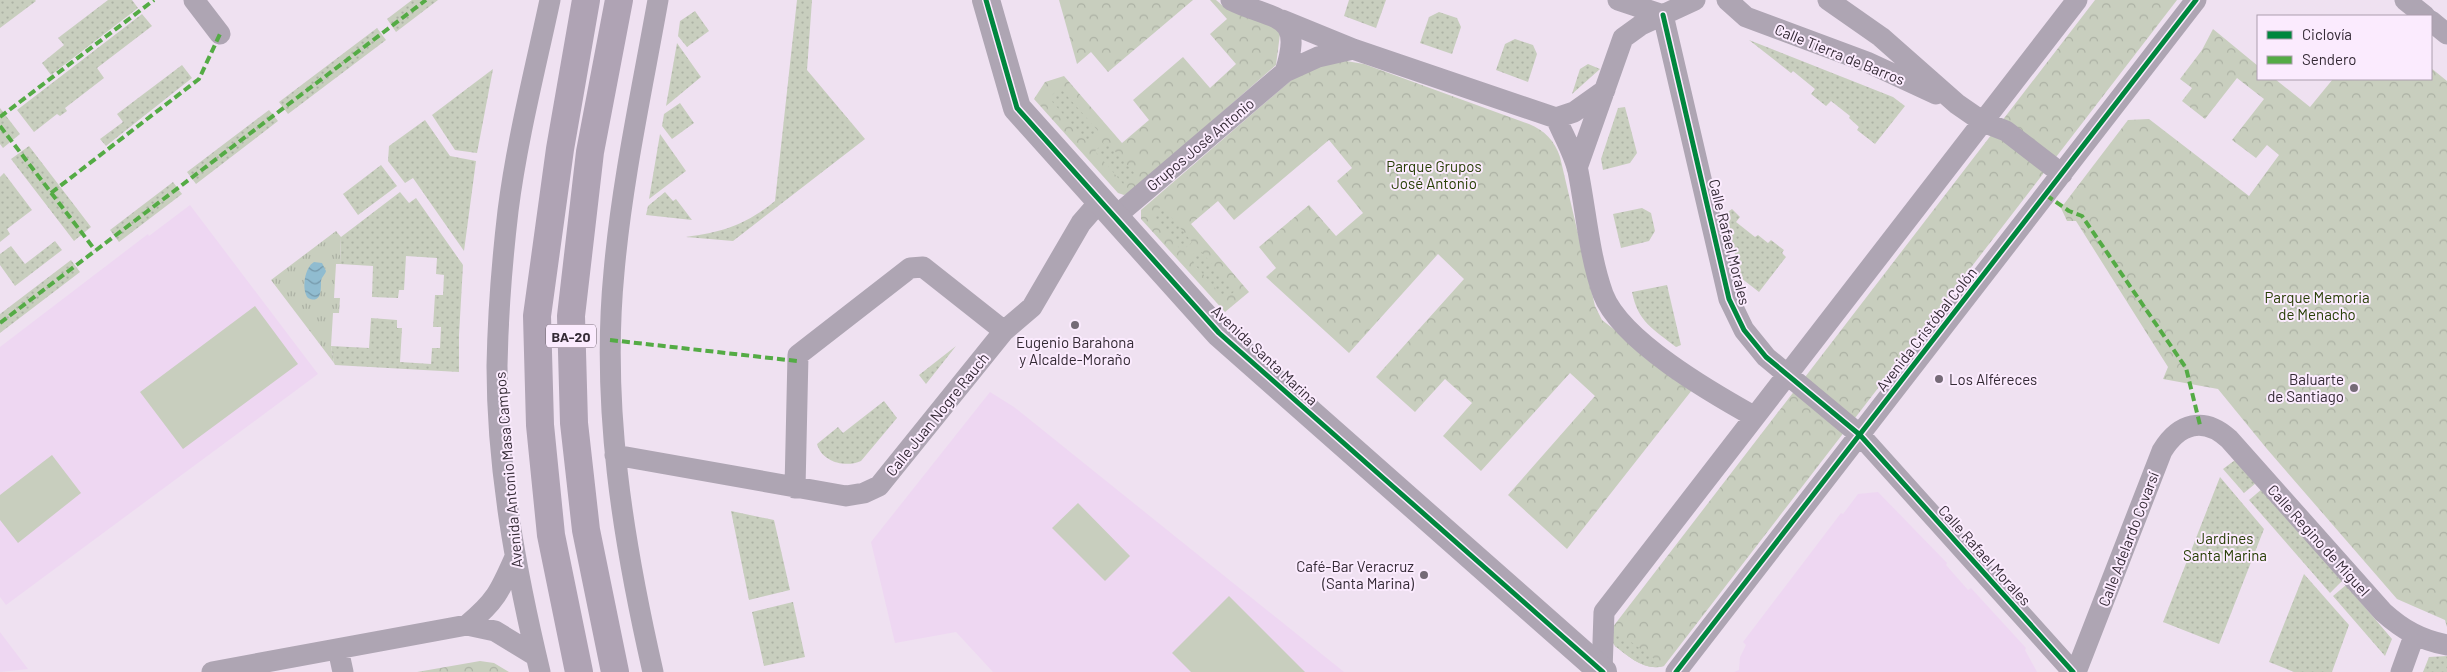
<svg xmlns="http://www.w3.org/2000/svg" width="2447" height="672" font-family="Barlow,sans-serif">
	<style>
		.built { fill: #eed7f2 }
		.grass { fill: url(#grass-tufts) }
		.park { fill: url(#park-crowns) }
		.garden { fill: url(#garden-dots) }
		.pitch { fill: #c8cebe }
		.water { fill: url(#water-waves) }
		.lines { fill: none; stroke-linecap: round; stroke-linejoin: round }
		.minor { stroke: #aea5b3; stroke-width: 21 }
		.tertiary { stroke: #aea5b3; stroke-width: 28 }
		.trunk { stroke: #afa3b4; stroke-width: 28 }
		.quiet { stroke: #54ab45; stroke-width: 4; stroke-dasharray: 8 4; stroke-linecap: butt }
		.cycleway-casing { stroke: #fbebfe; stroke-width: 8 }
		.cycleway { stroke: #00873e; stroke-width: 5 }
		.poi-dot { fill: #756a77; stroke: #fbebfe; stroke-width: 2 }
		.labels { text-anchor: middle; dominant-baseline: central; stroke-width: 4; stroke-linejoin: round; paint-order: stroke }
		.shield { fill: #fbebfe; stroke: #706471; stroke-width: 1 }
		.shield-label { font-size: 14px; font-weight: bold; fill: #342a35 }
		.street-label { font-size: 15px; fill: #342a35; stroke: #fbebfe }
		.park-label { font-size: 15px; fill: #273e05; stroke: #fbebfe }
		.poi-label { font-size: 15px; fill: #342a35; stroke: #fbebfe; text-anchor: end }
	</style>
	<defs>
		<pattern id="grass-tufts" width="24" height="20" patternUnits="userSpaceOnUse" patternTransform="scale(1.25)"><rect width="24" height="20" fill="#c8cebe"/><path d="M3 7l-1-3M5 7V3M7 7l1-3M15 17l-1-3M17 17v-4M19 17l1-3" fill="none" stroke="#acb1a4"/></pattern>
		<pattern id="park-crowns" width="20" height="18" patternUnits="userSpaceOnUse" patternTransform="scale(1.25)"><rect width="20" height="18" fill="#c8cebe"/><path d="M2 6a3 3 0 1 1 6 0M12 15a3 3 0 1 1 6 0" fill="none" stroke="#acb1a4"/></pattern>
		<pattern id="garden-dots" width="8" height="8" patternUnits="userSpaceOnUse" patternTransform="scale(1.25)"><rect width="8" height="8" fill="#c8cebe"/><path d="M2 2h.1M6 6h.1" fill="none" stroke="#acb1a4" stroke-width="1.8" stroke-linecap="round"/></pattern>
		<pattern id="water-waves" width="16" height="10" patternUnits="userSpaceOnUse" patternTransform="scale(1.25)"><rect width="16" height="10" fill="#90bcd0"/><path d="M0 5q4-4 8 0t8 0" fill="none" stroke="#7699aa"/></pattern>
	</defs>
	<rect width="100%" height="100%" fill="#efe1f1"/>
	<path class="built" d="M 190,205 L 318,374 L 6,605 L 0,597 L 0,347 L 148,234 L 149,236 Z
		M 990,392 L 1014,407 L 1344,672 L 993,672 L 956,632 L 895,643 L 871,542 Z
		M 1878,492 L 1947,563 L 1946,565 L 1968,590 L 1971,588 L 2026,648 L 2025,650 L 2037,672 L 1734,672 L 1739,670 L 1740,657 L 1746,645 L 1743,642 L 1841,513 L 1843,514 L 1858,494 Z
		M 0,632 L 28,669 L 0,672 Z"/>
	<path class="grass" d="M 336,231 L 341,237 L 340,264 L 336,264 L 334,298 L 340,298 L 339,313 L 333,313 L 331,346 L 334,363 L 271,280 Z"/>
	<path class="park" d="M 1059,0 L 1193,0 L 1108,72 L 1091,52 L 1077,64 Z
		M 1210,0 L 1216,0 L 1223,6 L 1272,23 L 1280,34 L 1276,65 L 1130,193 L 1124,195 L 1118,193 L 1034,99 L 1045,82 L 1064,76 L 1122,143 L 1149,120 L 1133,100 L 1183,57 L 1210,88 L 1236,64 L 1210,34 L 1227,19 Z
		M 2095,0 L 2177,0 L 1664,666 C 1646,672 1629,657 1615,646 L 1612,628 Z
		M 2213,29 L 2258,66 L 2258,79 L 2275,79 L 2310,107 L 2333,79 L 2431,79 L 2431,68 L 2447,81 L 2447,627 L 2445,620 L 2397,599 L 2267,449 L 2218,389 L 2163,379 L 2168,367 L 2076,221 L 2067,221 L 2061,208 L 2128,120 L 2149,119 L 2249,196 L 2279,155 L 2267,145 L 2256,158 L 2232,140 L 2264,99 L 2237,78 L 2205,119 L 2182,101 L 2192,88 L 2180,79 L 2202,50 Z
		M 1346,61 L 1364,64 L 1529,124 C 1544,130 1555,141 1560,157 L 1595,306 L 1602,320 L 1692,390 L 1567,549 L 1508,495 L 1595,396 L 1570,373 L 1481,471 L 1443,436 L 1472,403 L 1445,379 L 1415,412 L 1376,377 L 1464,279 L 1438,254 L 1349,353 L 1266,277 L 1276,268 L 1259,247 L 1309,205 L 1336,236 L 1363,213 L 1337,181 L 1352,168 L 1329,140 L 1234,220 L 1218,201 L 1191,224 L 1249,292 L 1225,312 L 1141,219 L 1141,210 L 1295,77 L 1327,64 Z
		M 480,661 L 494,663 L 509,672 L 417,672 Z"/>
	<path class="garden" d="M 0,0 L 35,0 L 36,1 L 0,28 Z
		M 108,0 L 132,0 L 138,8 L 51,75 L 42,63 L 64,45 L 58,38 Z
		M 412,0 L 438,0 L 396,32 L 387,19 Z
		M 797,0 L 812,0 L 807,70 L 865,139 L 733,241 L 686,237 C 724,232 745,225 775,201 Z
		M 1349,0 L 1386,0 L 1376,28 L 1344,16 Z
		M 695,11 L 709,31 L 687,47 L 678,36 L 680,21 Z
		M 1439,12 L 1457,18 L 1461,27 L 1452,54 L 1420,43 L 1429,17 Z
		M 142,14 L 152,26 L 97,68 L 104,78 L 65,108 L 67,111 L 60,116 L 57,114 L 34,132 L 17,110 Z
		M 377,28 L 386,40 L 288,114 L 279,102 Z
		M 1515,39 L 1533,45 L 1537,54 L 1528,82 L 1496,70 L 1505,44 Z
		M 1749,40 L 1893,97 L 1905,106 L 1875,144 L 1857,130 L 1859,127 L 1849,118 L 1850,116 L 1831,101 L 1826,106 L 1811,94 L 1815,89 L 1793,71 L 1791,73 Z
		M 677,43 L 701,77 L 666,106 Z
		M 1588,64 L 1600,69 L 1572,94 L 1580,69 Z
		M 182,65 L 192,78 L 106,146 L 100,139 L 123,122 L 117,114 Z
		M 493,69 L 477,153 L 455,150 L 432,115 Z
		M 1060,88 L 1100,133 L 1088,143 L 1049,98 Z
		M 680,103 L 694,123 L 672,139 L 662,126 L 664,114 Z
		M 1625,107 L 1637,153 L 1630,163 L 1603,170 L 1601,159 L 1618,108 Z
		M 0,108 L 20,134 L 3,148 L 0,144 Z
		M 269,110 L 278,121 L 196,184 L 187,172 Z
		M 425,120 L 450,156 L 476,161 L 464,251 L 413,178 L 405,183 L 388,161 L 389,146 Z
		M 660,134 L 686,171 L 649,199 Z
		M 1106,141 L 1136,175 L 1124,185 L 1095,151 Z
		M 29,146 L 91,227 L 74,241 L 11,159 Z
		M 381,165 L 397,186 L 358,215 L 343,194 Z
		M 4,173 L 32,210 L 7,229 L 10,234 L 0,242 L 0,177 Z
		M 173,182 L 182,194 L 119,242 L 110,230 Z
		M 400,192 L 409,203 L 416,198 L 463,265 L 459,335 L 459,372 L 335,365 L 334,363 L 331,346 L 369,348 L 371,318 L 397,320 L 397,328 L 402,328 L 400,362 L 431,364 L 432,348 L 440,348 L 441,327 L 433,327 L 435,295 L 443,295 L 444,275 L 436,274 L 437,258 L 406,256 L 404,290 L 399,290 L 398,298 L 372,297 L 373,266 L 340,264 L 341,237 Z
		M 665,192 L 673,201 L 676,199 L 692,220 L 646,215 L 648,206 Z
		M 1162,206 L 1192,242 L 1182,251 L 1154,219 L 1155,212 Z
		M 1642,208 L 1651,213 L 1655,231 L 1649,241 L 1621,248 L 1613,214 Z
		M 1732,209 L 1740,217 L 1736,222 L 1755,237 L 1758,235 L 1768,243 L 1771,240 L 1784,250 L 1782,253 L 1786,257 L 1759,292 L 1741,278 L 1725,214 Z
		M 55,241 L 62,250 L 15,286 L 0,265 L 0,254 L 11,246 L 25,264 Z
		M 1199,249 L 1235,291 L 1229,296 L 1222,296 L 1189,258 Z
		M 71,260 L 80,272 L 0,333 L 0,314 Z
		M 1667,285 L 1681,345 L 1676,347 C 1653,329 1638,322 1632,292 Z
		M 956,346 L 926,384 L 919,375 Z
		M 884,401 L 897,418 L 861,461 C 845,468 822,462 817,444 L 838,427 L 843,433 Z
		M 2235,460 L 2256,483 L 2244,493 L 2223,469 Z
		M 2220,477 L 2264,529 L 2219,644 L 2163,622 Z
		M 2262,489 L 2342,581 L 2330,593 L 2249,500 Z
		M 731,511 L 774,520 L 790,590 L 749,600 Z
		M 2304,574 L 2349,625 L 2332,672 L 2294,672 L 2269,662 Z
		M 2346,585 L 2392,639 L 2385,656 L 2333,596 Z
		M 793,602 L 805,657 L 764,666 L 752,612 Z
		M 1612,628 L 1664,666 C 1646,672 1629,657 1615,646 L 1612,642 Z
		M 2447,656 L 2447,672 L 2423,672 L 2429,657 Z"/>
	<path class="pitch" d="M 255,306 L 298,364 L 183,449 L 140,392 Z
		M 52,455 L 81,493 L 18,543 L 0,520 L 0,495 Z
		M 1078,503 L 1130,556 L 1105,581 L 1052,528 Z
		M 1229,596 L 1305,672 L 1191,672 L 1172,653 Z"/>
	<path class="water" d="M 314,262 L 322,263 L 326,271 C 325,275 321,277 321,282 C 321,291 321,304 308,298 C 301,289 305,267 314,262 Z"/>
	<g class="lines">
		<path class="minor" d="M 194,0 L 220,34
			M 1231,0 C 1273,21 1305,11 1285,72
			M 1618,0 L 1663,15
			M 1727,0 L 1746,17 L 1867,62 L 1936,94
			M 1828,0 L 1881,37 L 1957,104 L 1983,122 L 2006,131 L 2062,174
			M 2405,0 L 2425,16
			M 1663,15 L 1729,299 L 1744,330 L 1766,357 L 1860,435 L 2073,672
			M 1282,20 L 1353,49 L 1556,118 L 1574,112 L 1605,90
			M 2431,21 L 2447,34
			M 1556,118 C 1563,135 1574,153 1578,171 C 1586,211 1589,255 1603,294 C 1621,341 1712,393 1755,417
			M 1577,168 L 1623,38 L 1641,25 L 1695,0
			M 1116,216 L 1285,72 L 1318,57 L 1353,49
			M 615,455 L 846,496 L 864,493 L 879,486 L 1004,331 L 1032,307 L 1081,223 L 1101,200
			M 795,488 L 798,355 L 910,268 L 923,267 L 1004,331
			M 467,625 L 495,631 L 536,656
			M 338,649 L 343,672
			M 212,672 L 467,625 C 496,601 500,591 515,557
			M 540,672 C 516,572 497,469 497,366 C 498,314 502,262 508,211 C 517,140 535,70 550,0
			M 653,672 C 623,541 601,406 614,272 C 622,181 642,90 658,0
			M 1602,672 L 1604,612 L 2077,0
			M 1676,672 L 2196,0
			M 2076,672 L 2162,451 C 2179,423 2204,416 2229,439 L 2383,612 C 2403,630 2421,640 2447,645
			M 2401,672 L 2414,636"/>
		<path class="tertiary" d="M 986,0 L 1017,108 L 1219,333 L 1603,672"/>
		<path class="trunk" d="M 579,672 L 551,535 L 540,425 L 537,316 L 560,149 L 586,0
			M 615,672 L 586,530 L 574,423 L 571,316 L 590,152 L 619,0"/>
		<path class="quiet" d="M 0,117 L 154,0
			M 0,126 L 95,250
			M 51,193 L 199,79 L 220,34
			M 2046,195 L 2069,211 L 2082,216 L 2186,368 L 2200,425
			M 0,323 L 426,0
			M 610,340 L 797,361"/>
		<g class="cycleway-casing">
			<path id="cycleway" d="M 986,0 L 1017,108 L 1219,333 L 1603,672
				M 1663,15 L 1729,299 L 1744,330 L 1766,357 L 1860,435 L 2073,672
				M 1676,672 L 2196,0"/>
		</g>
		<use href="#cycleway" class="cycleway"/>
	</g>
	<g class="poi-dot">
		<circle cx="1075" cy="325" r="5"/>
		<circle cx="1939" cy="379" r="5"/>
		<circle cx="2354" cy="388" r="5"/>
		<circle cx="1424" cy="575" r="5"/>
	</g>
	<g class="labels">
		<rect class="shield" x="546" y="324.5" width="50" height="23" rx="4"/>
		<g class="shield-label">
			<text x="571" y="336">BA-20</text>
		</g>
		<g class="street-label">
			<text transform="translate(1840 54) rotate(22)">Calle Tierra de Barros</text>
			<text transform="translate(1200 144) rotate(-40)">Grupos José Antonio</text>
			<text transform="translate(1730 242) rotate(76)">Calle Rafael Morales</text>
			<text transform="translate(1926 329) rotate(-52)">Avenida Cristóbal Colón</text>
			<text transform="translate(1265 355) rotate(43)">Avenida Santa Marina</text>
			<text transform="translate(937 414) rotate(-51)">Calle Juan Nogre Rauch</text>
			<text transform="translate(508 470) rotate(-95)">Avenida Antonio Masa Campos</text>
			<text transform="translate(2128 539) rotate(-69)">Calle Adelardo Covarsí</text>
			<text transform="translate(2319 540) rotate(48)">Calle Regino de Miguel</text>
			<text transform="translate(1985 555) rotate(48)">Calle Rafael Morales</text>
		</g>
		<g class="park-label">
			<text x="1434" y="166">Parque Grupos<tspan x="1434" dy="17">José Antonio</tspan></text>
			<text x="2317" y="297">Parque Memoria<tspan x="2317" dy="17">de Menacho</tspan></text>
			<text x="2225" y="538">Jardines<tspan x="2225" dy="17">Santa Marina</tspan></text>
		</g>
		<g class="poi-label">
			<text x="1075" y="342" text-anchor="middle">Eugenio Barahona<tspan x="1075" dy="17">y Alcalde-Moraño</tspan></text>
			<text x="1949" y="379" text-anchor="start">Los Alféreces</text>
			<text x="2344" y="379">Baluarte<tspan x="2344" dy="17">de Santiago</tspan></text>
			<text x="1414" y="566">Café-Bar Veracruz<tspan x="1414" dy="17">(Santa Marina)</tspan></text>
		</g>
	</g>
	<rect x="2257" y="15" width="175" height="65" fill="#fbebfe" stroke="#ab9eae"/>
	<rect x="2267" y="31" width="25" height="8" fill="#00873e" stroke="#ab9eae"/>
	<text x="2302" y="40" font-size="15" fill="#342a35">Ciclovía</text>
	<rect x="2267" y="56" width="25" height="8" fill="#54ab45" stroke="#ab9eae"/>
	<text x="2302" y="65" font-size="15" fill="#342a35">Sendero</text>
</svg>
